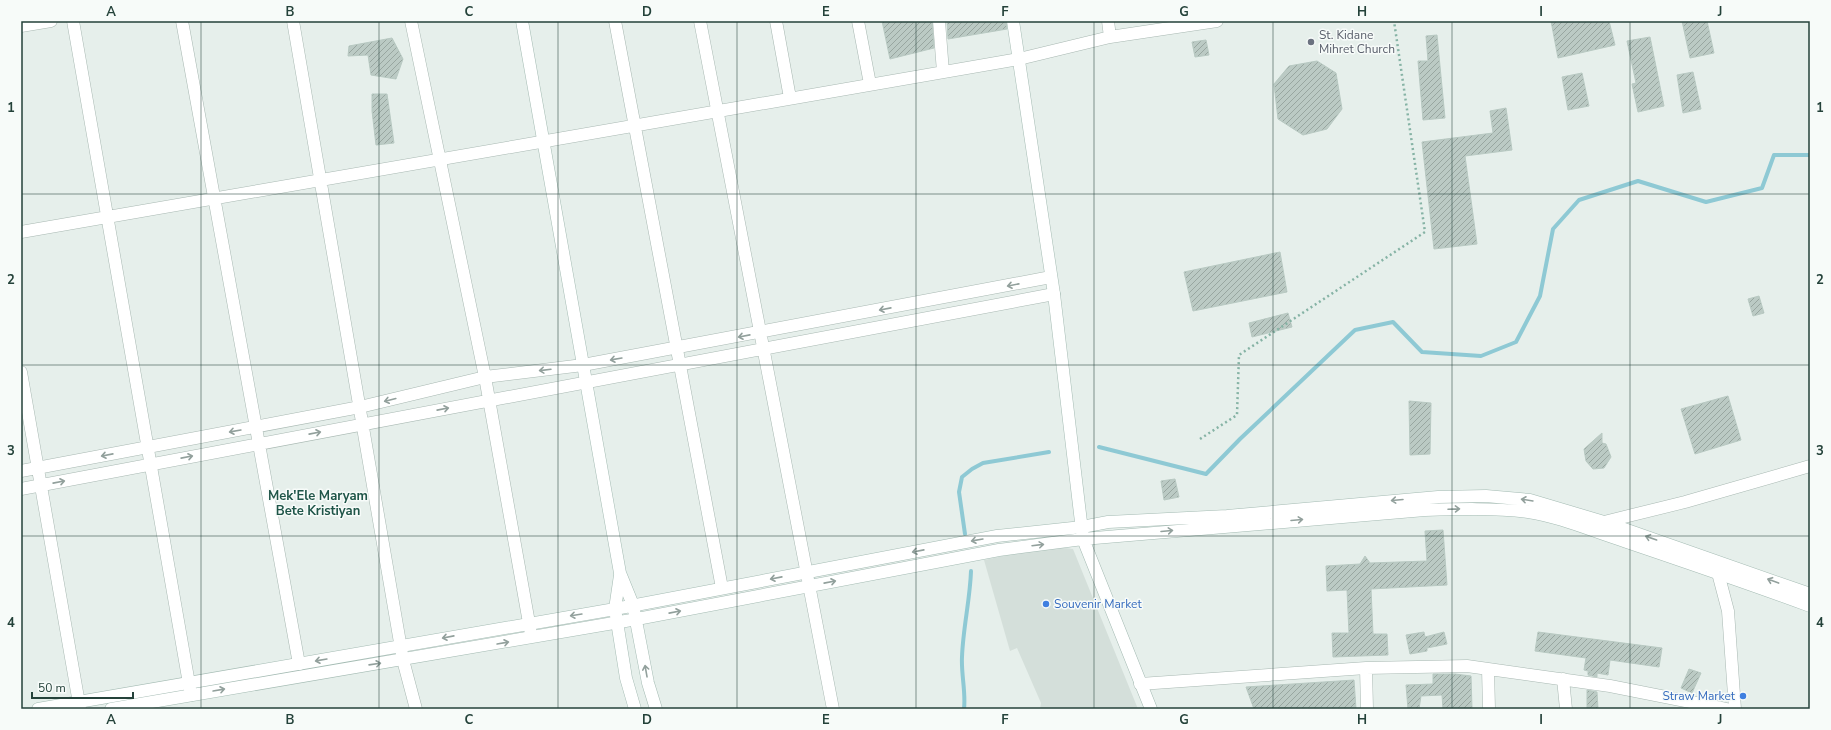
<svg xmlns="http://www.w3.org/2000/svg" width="1831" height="730" font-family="'Nunito Sans',sans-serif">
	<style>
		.built { fill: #d4dfda }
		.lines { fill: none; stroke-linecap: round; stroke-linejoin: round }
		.stream { stroke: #8ec9d4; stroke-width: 4 }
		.building { fill: url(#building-hatch); stroke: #b8c9c2 }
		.street-casing { stroke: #a8b8b2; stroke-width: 13 }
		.secondary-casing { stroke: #a4bbb3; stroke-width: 13 }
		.path { stroke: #86b3a5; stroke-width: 2.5; stroke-dasharray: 2 3; stroke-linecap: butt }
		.street { stroke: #fff; stroke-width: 12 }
		.secondary { stroke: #fff; stroke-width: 12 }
		.oneway { stroke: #92a09c }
		.grid { fill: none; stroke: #24423a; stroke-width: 1; stroke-opacity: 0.55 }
		.worship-dot { fill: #6b7280; stroke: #f7fbf9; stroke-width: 1.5 }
		.shop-dot { fill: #3f7fe0; stroke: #f7fbf9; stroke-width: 1.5 }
		.labels { text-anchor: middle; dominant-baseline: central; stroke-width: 3; stroke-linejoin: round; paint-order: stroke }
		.worship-label { font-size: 12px; fill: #5b616d; stroke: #f7fbf9; text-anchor: start }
		.shop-label { font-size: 12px; fill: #366cbe; stroke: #f7fbf9; text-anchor: start }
		.neighbourhood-label { font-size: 13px; font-weight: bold; fill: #1f5548; stroke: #f7fbf9 }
		.neatline { fill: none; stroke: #24423a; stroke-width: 1.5 }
		.grid-label { font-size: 13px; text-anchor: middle; font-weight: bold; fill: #24423a }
	</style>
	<defs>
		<pattern id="building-hatch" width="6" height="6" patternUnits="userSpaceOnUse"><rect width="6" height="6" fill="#bbcac4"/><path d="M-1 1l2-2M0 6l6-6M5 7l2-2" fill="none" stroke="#98a6a0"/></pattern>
	</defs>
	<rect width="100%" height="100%" fill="#e6efeb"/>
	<path class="built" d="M 1050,546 L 1073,549 L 1138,709 L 1040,709 L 1041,703 L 1017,648 L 1010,651 L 984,560 Z"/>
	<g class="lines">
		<path class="stream" d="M 1099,447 L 1206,474 L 1240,439 L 1355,330 L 1393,322 L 1422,352 L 1481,356 L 1516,342 L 1540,296 L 1553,229 L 1579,200 L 1638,181 L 1706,202 L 1762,188 L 1774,155 L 1810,155
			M 965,534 L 959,492 L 962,477 L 972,469 L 983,463 L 1049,452
			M 964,709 C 966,692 961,674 962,657 C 963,628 970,600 971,571"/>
	</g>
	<path class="building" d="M 882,21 L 932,21 L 934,48 L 890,59 Z
		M 947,21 L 1006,21 L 1007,29 L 948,39 Z
		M 1551,21 L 1609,21 L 1615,45 L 1558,58 Z
		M 1682,21 L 1707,21 L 1714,53 L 1690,58 Z
		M 1437,35 L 1445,118 L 1423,120 L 1418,61 L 1428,61 L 1426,36 Z
		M 1650,37 L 1664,106 L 1638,112 L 1632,84 L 1636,83 L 1627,41 Z
		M 392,38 L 403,59 L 396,79 L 371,75 L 368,55 L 348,56 L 349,46 Z
		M 1206,40 L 1209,55 L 1195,57 L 1192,42 Z
		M 1317,61 L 1336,73 L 1342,109 L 1327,129 L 1303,135 L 1278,119 L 1274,84 L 1289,66 Z
		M 1693,72 L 1701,109 L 1683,113 L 1677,75 Z
		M 1582,73 L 1589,106 L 1568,110 L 1562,77 Z
		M 372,94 L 387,94 L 394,143 L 376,145 L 372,111 Z
		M 1506,108 L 1512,150 L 1465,156 L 1477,244 L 1434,249 L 1422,142 L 1493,133 L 1490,111 Z
		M 1280,252 L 1287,292 L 1193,311 L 1184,272 Z
		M 1759,296 L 1764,313 L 1753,316 L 1748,299 Z
		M 1288,313 L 1292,327 L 1252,337 L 1249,323 Z
		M 1728,396 L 1741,440 L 1695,454 L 1681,409 Z
		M 1409,401 L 1431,403 L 1430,454 L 1410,455 Z
		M 1602,433 L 1602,443 L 1606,444 L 1611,457 L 1604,468 L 1593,469 L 1586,461 L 1584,449 Z
		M 1175,479 L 1179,497 L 1164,500 L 1161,481 Z
		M 1443,530 L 1447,585 L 1371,589 L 1373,634 L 1387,634 L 1388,655 L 1333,657 L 1332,633 L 1349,633 L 1347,590 L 1327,591 L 1326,566 L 1360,564 L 1365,556 L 1370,563 L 1427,561 L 1425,531 Z
		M 1424,632 L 1425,637 L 1444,632 L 1447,644 L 1427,648 L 1427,651 L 1410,654 L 1406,635 Z
		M 1538,632 L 1662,648 L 1659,667 L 1610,660 L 1608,675 L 1597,673 L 1597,677 L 1588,675 L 1588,672 L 1591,672 L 1584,670 L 1586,658 L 1535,651 Z
		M 1689,669 L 1701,673 L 1692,693 L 1681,688 Z
		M 1433,674 L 1455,674 L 1471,676 L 1472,709 L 1443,709 L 1442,695 L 1421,696 L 1419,709 L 1408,709 L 1406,685 L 1433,684 Z
		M 1354,680 L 1356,709 L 1254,709 L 1246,687 Z
		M 1587,690 L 1597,692 L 1598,709 L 1587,709 Z"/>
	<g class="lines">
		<g class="street-casing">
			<path id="street" d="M 73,21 L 191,695
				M 182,21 L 299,664
				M 293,21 L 403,660 L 416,709
				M 411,21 L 485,377 L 531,634
				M 615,21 L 722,588
				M 700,21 L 833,709
				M 776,21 L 790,98
				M 858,21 L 870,84
				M 939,21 L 943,72
				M 1108,21 L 1110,37
				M 21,26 L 51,21
				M 21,232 L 1019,59 L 1110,37 L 1217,21
				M 21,372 L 80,709
				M 21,471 L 360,407 L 485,377 L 583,365 L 1051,277
				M 21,489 L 1054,294
				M 1604,522 L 1685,502 L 1810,466
				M 1719,566 L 1718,573 L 1728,611 L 1735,709
				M 1366,668 L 1367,709
				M 1488,669 L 1489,709
				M 1563,679 L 1566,709
				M 1140,684 L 1366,668 L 1467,666 L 1610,686 L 1726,709"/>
		</g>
		<g class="secondary-casing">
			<path id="secondary" d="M 522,21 L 620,573 L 633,605 L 648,683 L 656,709
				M 1013,21 L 1054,294 L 1083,539 L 1151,709
				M 620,575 L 615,609 L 626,678 L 635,709
				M 38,709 L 615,609 L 997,536 L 1082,527 L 1108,522 L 1227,516 L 1438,497 L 1486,496 L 1530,500 L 1604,522 L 1810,594
				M 111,709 L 637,619 L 999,550 L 1083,539 L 1425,510 C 1459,509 1494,508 1528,512 C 1561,517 1592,531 1624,541 C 1686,562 1748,583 1810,606"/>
		</g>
		<path class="path" d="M 1200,439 L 1237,415 L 1239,355 L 1425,232 L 1394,21"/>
		<use href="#street" class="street"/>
		<use href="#secondary" class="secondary"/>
	</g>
	<defs><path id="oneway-shaft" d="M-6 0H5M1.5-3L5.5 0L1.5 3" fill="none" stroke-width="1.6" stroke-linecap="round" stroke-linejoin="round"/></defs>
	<g class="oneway">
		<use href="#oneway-shaft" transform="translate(1013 285) rotate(169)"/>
		<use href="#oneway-shaft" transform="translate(885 309) rotate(169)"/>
		<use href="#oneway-shaft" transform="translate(744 336) rotate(169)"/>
		<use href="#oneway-shaft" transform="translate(616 359) rotate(170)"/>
		<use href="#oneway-shaft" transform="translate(545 370) rotate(173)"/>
		<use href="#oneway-shaft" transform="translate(390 400) rotate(166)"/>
		<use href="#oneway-shaft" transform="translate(443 409) rotate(-11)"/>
		<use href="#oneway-shaft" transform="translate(235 431) rotate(170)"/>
		<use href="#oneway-shaft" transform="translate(315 433) rotate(-11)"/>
		<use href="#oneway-shaft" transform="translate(107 455) rotate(169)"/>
		<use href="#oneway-shaft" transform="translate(187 457) rotate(-11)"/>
		<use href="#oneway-shaft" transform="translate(59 482) rotate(-11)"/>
		<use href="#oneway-shaft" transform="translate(1397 500) rotate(175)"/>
		<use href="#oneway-shaft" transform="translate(1527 500) rotate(-171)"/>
		<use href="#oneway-shaft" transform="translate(1454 509) rotate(-2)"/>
		<use href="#oneway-shaft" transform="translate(1297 520) rotate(-5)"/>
		<use href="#oneway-shaft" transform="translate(1167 531) rotate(-5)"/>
		<use href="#oneway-shaft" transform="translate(1651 538) rotate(-161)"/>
		<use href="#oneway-shaft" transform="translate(977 540) rotate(170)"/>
		<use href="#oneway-shaft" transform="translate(1038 545) rotate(-7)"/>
		<use href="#oneway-shaft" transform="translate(918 551) rotate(169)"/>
		<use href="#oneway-shaft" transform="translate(776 578) rotate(169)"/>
		<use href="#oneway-shaft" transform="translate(1773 581) rotate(-160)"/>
		<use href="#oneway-shaft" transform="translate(830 582) rotate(-11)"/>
		<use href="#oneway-shaft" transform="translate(675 612) rotate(-11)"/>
		<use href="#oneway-shaft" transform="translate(576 615) rotate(171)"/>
		<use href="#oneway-shaft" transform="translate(448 637) rotate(169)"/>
		<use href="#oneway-shaft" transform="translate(503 643) rotate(-10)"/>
		<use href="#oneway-shaft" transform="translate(321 660) rotate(170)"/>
		<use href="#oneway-shaft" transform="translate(375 664) rotate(-8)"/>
		<use href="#oneway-shaft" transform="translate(646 671) rotate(-100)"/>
		<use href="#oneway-shaft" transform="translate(219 690) rotate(-10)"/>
	</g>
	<path class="grid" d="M 201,21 L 201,709M 379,21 L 379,709M 558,21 L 558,709M 737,21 L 737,709M 916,21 L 916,709M 1094,21 L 1094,709M 1273,21 L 1273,709M 1452,21 L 1452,709M 1630,21 L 1630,709M 21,194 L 1810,194M 21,365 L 1810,365M 21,536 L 1810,536"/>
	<circle class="worship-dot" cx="1311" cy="42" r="4"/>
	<g class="shop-dot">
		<circle cx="1046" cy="604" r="4"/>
		<circle cx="1743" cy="696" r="4"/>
	</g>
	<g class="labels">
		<g class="worship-label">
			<text x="1319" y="35">St. Kidane<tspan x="1319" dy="14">Mihret Church</tspan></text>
		</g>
		<g class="shop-label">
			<text x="1054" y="604">Souvenir Market</text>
			<text x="1735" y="696" text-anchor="end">Straw Market</text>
		</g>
		<g class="neighbourhood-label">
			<text x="318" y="496">Mek'Ele Maryam<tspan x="318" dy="15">Bete Kristiyan</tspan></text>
		</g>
	</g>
	<rect width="1831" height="730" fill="none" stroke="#f7fbf9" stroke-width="44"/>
	<path d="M32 692v6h101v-6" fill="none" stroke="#24423a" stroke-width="2"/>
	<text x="38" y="692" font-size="12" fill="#24423a" stroke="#f7fbf9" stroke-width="3" paint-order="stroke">50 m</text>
	<rect x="22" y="22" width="1787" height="686" class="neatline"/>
	<g class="grid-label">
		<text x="111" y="16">A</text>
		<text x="290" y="16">B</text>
		<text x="469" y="16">C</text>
		<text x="647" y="16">D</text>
		<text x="826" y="16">E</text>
		<text x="1005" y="16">F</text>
		<text x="1184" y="16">G</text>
		<text x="1362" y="16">H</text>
		<text x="1541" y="16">I</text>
		<text x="1720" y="16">J</text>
		<text x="11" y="112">1</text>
		<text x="1820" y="112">1</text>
		<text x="11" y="284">2</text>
		<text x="1820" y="284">2</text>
		<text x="11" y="455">3</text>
		<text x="1820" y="455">3</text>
		<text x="11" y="627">4</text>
		<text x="1820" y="627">4</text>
		<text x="111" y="724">A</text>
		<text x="290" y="724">B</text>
		<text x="469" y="724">C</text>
		<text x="647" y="724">D</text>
		<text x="826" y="724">E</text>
		<text x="1005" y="724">F</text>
		<text x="1184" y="724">G</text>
		<text x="1362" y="724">H</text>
		<text x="1541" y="724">I</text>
		<text x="1720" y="724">J</text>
	</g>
</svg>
